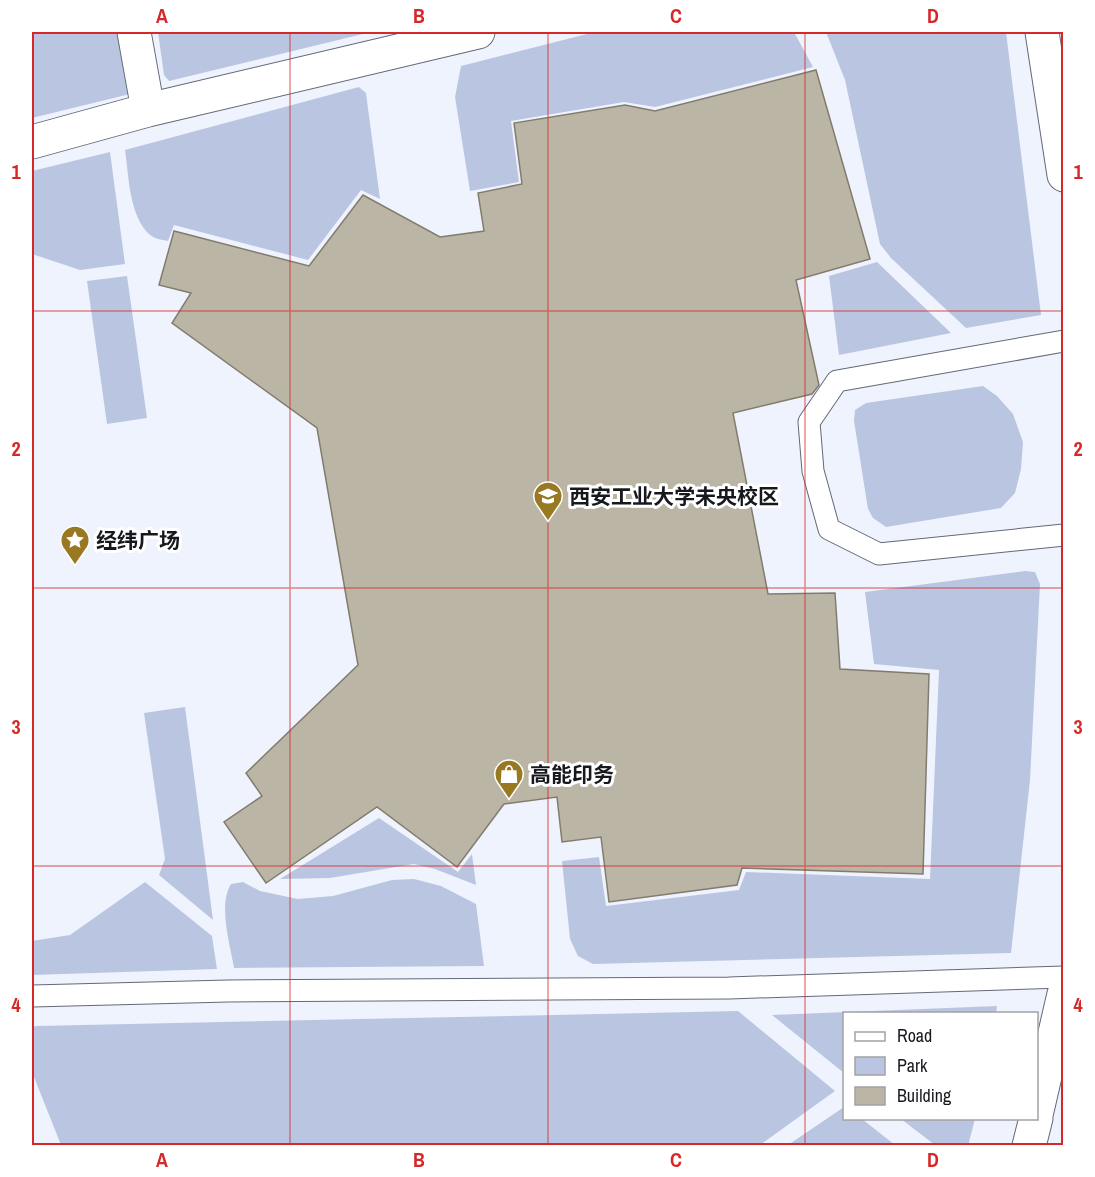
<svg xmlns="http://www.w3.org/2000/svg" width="1095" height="1177" font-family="'Archivo Narrow','Noto Sans SC',sans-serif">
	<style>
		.green { fill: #bac6e1 }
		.building { fill: #bbb5a5; stroke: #827c6e; stroke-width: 1.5 }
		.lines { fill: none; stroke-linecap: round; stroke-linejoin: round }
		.lane-casing { stroke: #636976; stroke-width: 23 }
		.street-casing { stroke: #636976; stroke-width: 35 }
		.lane { stroke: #fff; stroke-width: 21 }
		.street { stroke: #fff; stroke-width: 33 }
		.grid { fill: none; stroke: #d62828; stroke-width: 1.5; stroke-opacity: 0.55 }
		.labels { text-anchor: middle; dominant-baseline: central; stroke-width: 6; stroke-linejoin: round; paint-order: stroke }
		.poi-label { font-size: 21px; font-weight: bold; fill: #16181e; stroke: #fff; text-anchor: start }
		.neatline { fill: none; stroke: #d62828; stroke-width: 2 }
		.grid-label { font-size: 20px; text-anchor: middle; font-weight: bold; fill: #d62828 }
	</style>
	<rect width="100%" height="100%" fill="#eff3fd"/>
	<path class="green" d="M 32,32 L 121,32 L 130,94 L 32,118 Z
		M 158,32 L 371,32 L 169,81 L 164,75 Z
		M 595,32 L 794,32 L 813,67 L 655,107 L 624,102 L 511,121 L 519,182 L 470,191 L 455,97 L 461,66 Z
		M 826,32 L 1006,32 L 1041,315 L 966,328 L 891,258 L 880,244 L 845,80 Z
		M 359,87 L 366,93 L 380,199 L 361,190 L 308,260 L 174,225 L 168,241 C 163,240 155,239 150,235 C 129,216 129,177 125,150 Z
		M 110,152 L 125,264 L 80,270 L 32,254 L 32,171 Z
		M 877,262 L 951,333 L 839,355 L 829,276 Z
		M 127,276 L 147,418 L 107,424 L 87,281 Z
		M 983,386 L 997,396 L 1013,414 L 1023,442 L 1021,469 L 1015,493 L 1001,508 L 886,527 L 873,518 L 868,509 L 854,421 L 855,410 L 866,403 Z
		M 1025,571 L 1035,572 L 1040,584 L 1030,780 L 1011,953 L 593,964 L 578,956 L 570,939 L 562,861 L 599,857 L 606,906 L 739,890 L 746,872 L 930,879 L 939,670 L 874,664 L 865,592 Z
		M 185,707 L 213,920 L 159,875 L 165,859 L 144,713 Z
		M 379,818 L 458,872 L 472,854 L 476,885 L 435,869 L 414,864 L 330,878 L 280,879 Z
		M 414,879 L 441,886 L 476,904 L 484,966 L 234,968 C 230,944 218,905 231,884 L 243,882 L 260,891 L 298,899 L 333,896 L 392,880 Z
		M 145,882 L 212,936 L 217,969 L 32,975 L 32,941 L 70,935 Z
		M 997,1006 L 996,1014 L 844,1014 L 844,1073 L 772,1015 Z
		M 738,1011 L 835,1091 L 760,1145 L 61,1145 L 32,1072 L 32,1027 L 37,1026 Z
		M 844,1107 L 844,1118 L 862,1119 L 895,1145 L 788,1145 Z
		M 901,1119 L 975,1119 L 968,1146 L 935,1145 Z"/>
	<path class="building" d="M 816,70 L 870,259 L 796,280 L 819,385 L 812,394 L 733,413 L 768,594 L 835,593 L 840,669 L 929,674 L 923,874 L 742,868 L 737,885 L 609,902 L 601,837 L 562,842 L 557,797 L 504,804 L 457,867 L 377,807 L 266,883 L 224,822 L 262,796 L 246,773 L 358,665 L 317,428 L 172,323 L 191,293 L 159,285 L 174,231 L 309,266 L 363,195 L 440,237 L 484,231 L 478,193 L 522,184 L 514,123 L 625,105 L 655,111 Z"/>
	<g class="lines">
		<g class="lane-casing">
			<path id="lane" d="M 1064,341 L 837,381 L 809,422 L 813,471 L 829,529 L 879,554 L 1064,535
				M 32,996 L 228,991 L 729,988 L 1064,977"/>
		</g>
		<g class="street-casing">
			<path id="street" d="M 134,32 L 148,110
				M 1042,32 L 1064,175
				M 32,142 L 148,110 L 478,32
				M 1036,1115 L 1064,994
				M 1029,1146 L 1036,1118"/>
		</g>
		<use href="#lane" class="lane"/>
		<use href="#street" class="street"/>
	</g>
	<path class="grid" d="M 290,32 L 290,1146M 548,32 L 548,1146M 805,32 L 805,1146M 32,311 L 1064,311M 32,588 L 1064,588M 32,866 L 1064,866"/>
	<defs>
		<g id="university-pin" transform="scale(1.5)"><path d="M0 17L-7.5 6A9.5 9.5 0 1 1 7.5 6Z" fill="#997822" stroke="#fff"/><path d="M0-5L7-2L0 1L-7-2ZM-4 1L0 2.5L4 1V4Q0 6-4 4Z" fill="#fff"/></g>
		<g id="sight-pin" transform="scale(1.5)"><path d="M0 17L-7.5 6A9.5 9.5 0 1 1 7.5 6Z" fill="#997822" stroke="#fff"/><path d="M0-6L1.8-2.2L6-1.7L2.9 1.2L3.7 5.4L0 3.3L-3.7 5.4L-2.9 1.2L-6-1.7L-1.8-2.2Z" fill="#fff"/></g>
		<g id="shop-pin" transform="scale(1.5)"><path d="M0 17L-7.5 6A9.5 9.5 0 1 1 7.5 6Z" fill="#997822" stroke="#fff"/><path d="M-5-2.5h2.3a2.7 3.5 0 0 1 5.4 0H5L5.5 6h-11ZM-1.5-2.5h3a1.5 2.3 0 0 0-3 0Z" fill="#fff"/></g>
	</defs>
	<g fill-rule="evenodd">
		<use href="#university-pin" x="548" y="496"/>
		<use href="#sight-pin" x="75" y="540"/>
		<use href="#shop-pin" x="509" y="774"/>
	</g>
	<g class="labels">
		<g class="poi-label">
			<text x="569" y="496">西安工业大学未央校区</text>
			<text x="96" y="540">经纬广场</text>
			<text x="530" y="774">高能印务</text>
		</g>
	</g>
	<rect width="1095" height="1177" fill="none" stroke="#ffffff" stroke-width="66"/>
	<rect x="843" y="1012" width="195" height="108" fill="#ffffff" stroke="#a2a3a5" stroke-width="1.5"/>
	<rect x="855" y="1032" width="30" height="9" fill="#ffffff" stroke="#a2a3a5" stroke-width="1.5"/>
	<text x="897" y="1042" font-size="18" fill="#16181e">Road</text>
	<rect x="855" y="1057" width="30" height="18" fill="#bac6e1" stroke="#a2a3a5" stroke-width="1.5"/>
	<text x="897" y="1072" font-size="18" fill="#16181e">Park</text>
	<rect x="855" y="1087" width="30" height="18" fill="#bbb5a5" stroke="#a2a3a5" stroke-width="1.5"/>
	<text x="897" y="1102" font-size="18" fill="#16181e">Building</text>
	<rect x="33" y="33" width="1029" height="1111" class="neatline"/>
	<g class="grid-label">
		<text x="162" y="23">A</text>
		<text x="419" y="23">B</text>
		<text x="676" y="23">C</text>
		<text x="933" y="23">D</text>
		<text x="16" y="179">1</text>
		<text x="1078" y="179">1</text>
		<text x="16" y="456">2</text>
		<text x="1078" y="456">2</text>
		<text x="16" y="734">3</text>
		<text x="1078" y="734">3</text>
		<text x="16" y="1012">4</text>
		<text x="1078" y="1012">4</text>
		<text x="162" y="1167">A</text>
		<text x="419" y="1167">B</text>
		<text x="676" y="1167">C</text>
		<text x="933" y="1167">D</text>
	</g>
</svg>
